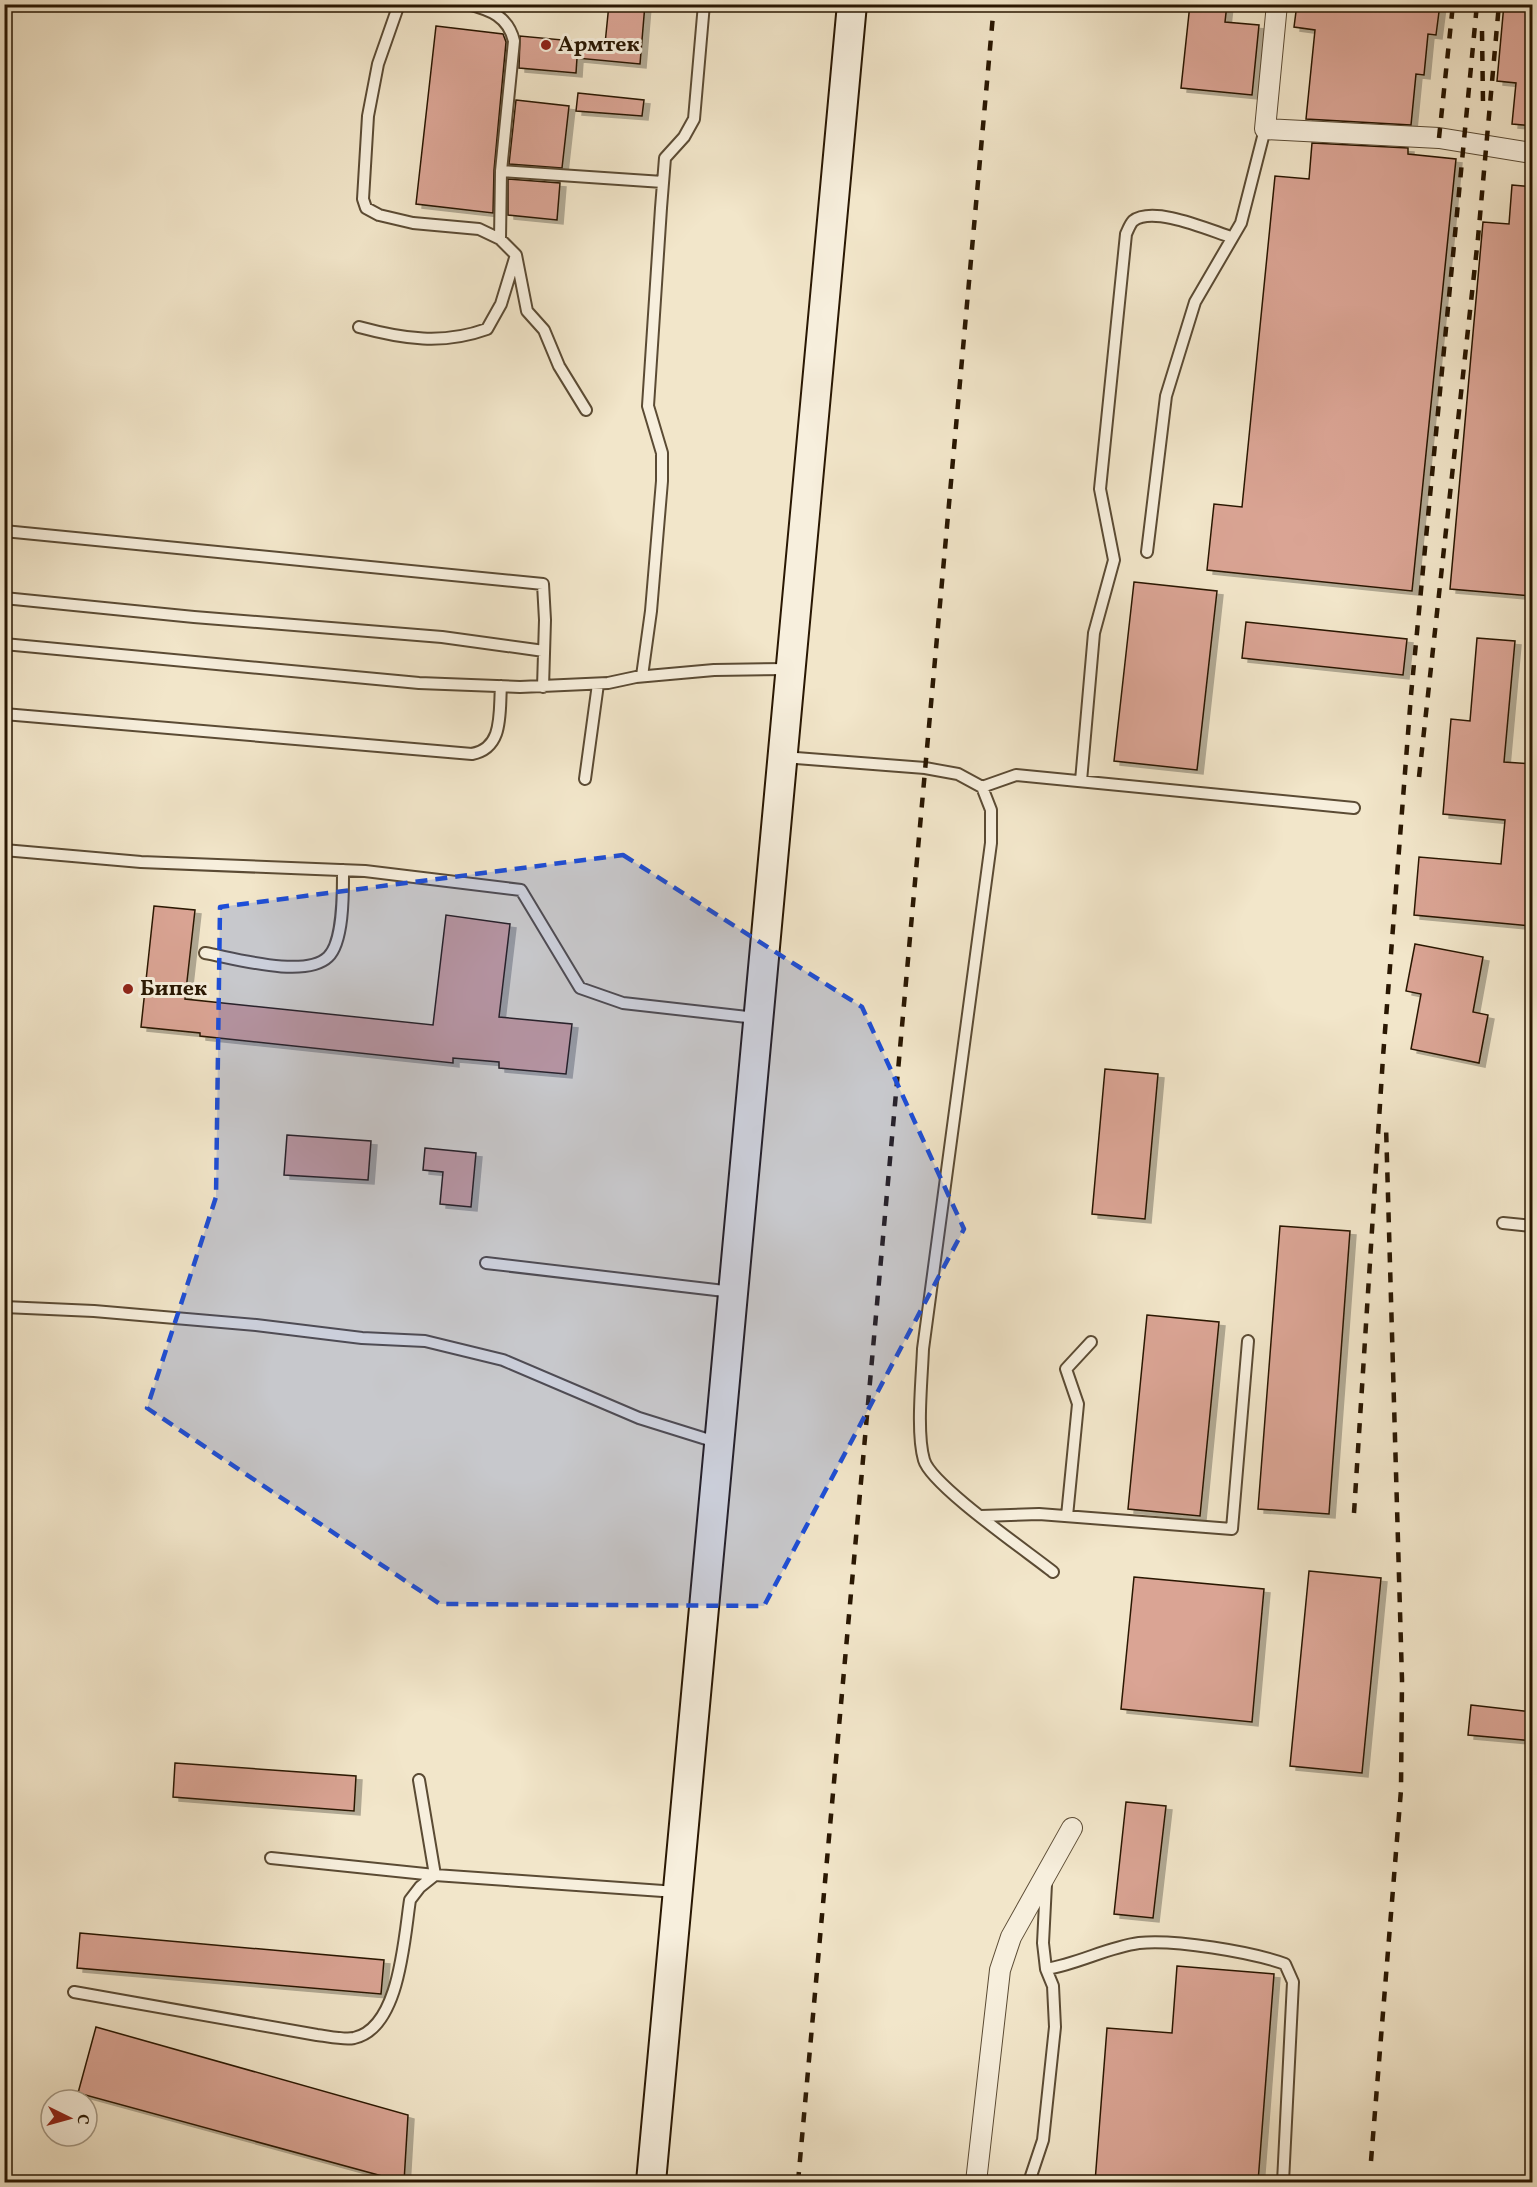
<svg xmlns="http://www.w3.org/2000/svg" width="1537" height="2187" font-family="Vollkorn,serif">
	<style>
		.building { fill: #daa494; stroke: #291702; stroke-width: 1.5; filter: url(#shadow) }
		.lines { fill: none; stroke-linecap: round; stroke-linejoin: round }
		.service-casing { stroke: #5b4b34; stroke-width: 14 }
		.minor-casing { stroke: #5b4b34; stroke-width: 22 }
		.secondary-casing { stroke: #291702; stroke-width: 32 }
		.service { stroke: #f7efdd; stroke-width: 10 }
		.minor { stroke: #f7efdd; stroke-width: 20 }
		.secondary { stroke: #f7efdd; stroke-width: 28 }
		.rail { stroke: #291702; stroke-width: 4.5; stroke-dasharray: 10 10; stroke-linecap: butt }
		.marked { fill: #1d4ed8; fill-opacity: 0.2; stroke: #1d4ed8; stroke-width: 4.5; stroke-dasharray: 12 8; stroke-linejoin: round }
		.poi-dot { fill: #8f2418; stroke: #f7efdd; stroke-width: 2 }
		.labels { text-anchor: middle; dominant-baseline: central; stroke-width: 6; stroke-linejoin: round; paint-order: stroke }
		.poi-label { font-size: 22px; font-weight: bold; fill: #291702; stroke: #f7efdd; text-anchor: start }
	</style>
	<defs>
		<filter id="shadow"><feDropShadow dx="6" dy="4" stdDeviation="0" flood-color="#0004"/></filter>
	</defs>
	<rect width="100%" height="100%" fill="#f2e6ca"/>
	<filter id="stains"><feTurbulence type="fractalNoise" baseFrequency=".00333" numOctaves="4"/><feColorMatrix values="0 0 0 0 .2 0 0 0 0 .09 0 0 0 0 .02 0 0 0 .5 -.17"/></filter>
	<radialGradient id="worn" r=".72"><stop offset=".6" stop-color="#630" stop-opacity="0"/><stop offset="1" stop-color="#630" stop-opacity=".3"/></radialGradient>
	<path class="building" d="M 609,4 L 645,4 L 640,64 L 577,58 L 576,73 L 519,68 L 520,36 L 605,44 Z
		M 1190,4 L 1227,4 L 1225,22 L 1259,25 L 1252,95 L 1181,88 Z
		M 1297,4 L 1440,4 L 1436,35 L 1428,34 L 1424,75 L 1416,74 L 1411,125 L 1306,119 L 1315,30 L 1294,27 Z
		M 1504,4 L 1533,4 L 1533,126 L 1512,124 L 1516,83 L 1497,81 Z
		M 436,26 L 503,34 L 506,42 L 494,170 L 493,213 L 416,204 Z
		M 578,93 L 644,100 L 642,116 L 576,111 Z
		M 516,100 L 569,106 L 562,168 L 509,164 Z
		M 1312,143 L 1408,148 L 1408,154 L 1456,159 L 1412,591 L 1207,570 L 1214,504 L 1242,507 L 1275,176 L 1309,179 Z
		M 508,179 L 560,183 L 557,220 L 508,215 Z
		M 1512,185 L 1533,187 L 1533,596 L 1450,589 L 1483,222 L 1509,224 Z
		M 1134,582 L 1217,591 L 1197,770 L 1114,761 Z
		M 1246,622 L 1407,639 L 1403,675 L 1242,658 Z
		M 1477,638 L 1515,641 L 1504,762 L 1533,764 L 1531,926 L 1414,915 L 1419,857 L 1501,864 L 1505,820 L 1443,814 L 1451,719 L 1470,721 Z
		M 154,906 L 195,910 L 185,999 L 433,1025 L 446,915 L 510,924 L 499,1017 L 572,1024 L 566,1074 L 499,1068 L 499,1062 L 453,1058 L 453,1063 L 200,1036 L 200,1033 L 141,1027 Z
		M 1415,944 L 1483,957 L 1473,1012 L 1488,1015 L 1479,1063 L 1411,1049 L 1421,994 L 1406,991 Z
		M 1105,1069 L 1158,1074 L 1145,1219 L 1092,1214 Z
		M 287,1135 L 371,1141 L 368,1180 L 284,1175 Z
		M 425,1148 L 476,1153 L 471,1207 L 440,1204 L 443,1172 L 423,1170 Z
		M 1280,1226 L 1350,1231 L 1329,1514 L 1258,1509 Z
		M 1147,1315 L 1219,1322 L 1200,1516 L 1128,1509 Z
		M 1309,1571 L 1381,1578 L 1362,1773 L 1290,1766 Z
		M 1134,1577 L 1264,1589 L 1252,1722 L 1121,1709 Z
		M 1471,1705 L 1533,1712 L 1533,1741 L 1468,1735 Z
		M 175,1763 L 356,1776 L 354,1811 L 173,1797 Z
		M 1126,1802 L 1166,1806 L 1153,1918 L 1114,1914 Z
		M 80,1933 L 384,1960 L 381,1994 L 77,1968 Z
		M 1177,1966 L 1274,1974 L 1258,2182 L 1095,2182 L 1107,2028 L 1172,2033 Z
		M 96,2027 L 408,2115 L 404,2182 L 78,2093 Z"/>
	<g class="lines">
		<g class="service-casing">
			<path id="service" d="M 399,4 L 378,64 L 368,116 L 363,199 L 366,208 L 379,215 L 413,223 L 479,229 L 500,239 L 516,255 L 527,311 L 544,330 L 559,366 L 586,410
				M 468,4 C 490,10 508,16 514,41 L 501,171 L 500,239
				M 501,171 L 663,182
				M 359,327 C 403,339 443,345 487,329 L 501,304 L 515,258
				M 4,531 L 543,584 L 545,620 L 543,687
				M 1147,552 L 1166,396 L 1195,302 L 1241,223 L 1265,129
				M 4,598 L 194,617 L 442,637 L 544,651
				M 4,644 L 419,683 L 520,687 L 608,683 L 636,677 L 714,670 L 790,669
				M 642,676 L 651,611 L 662,481 L 662,453 L 648,406 L 661,208 L 665,158 L 684,137 L 694,119 L 704,4
				M 4,714 L 472,754 C 504,748 499,713 501,686
				M 783,757 L 925,768 L 958,774 L 982,787 L 991,810 L 991,843 L 923,1349 C 922,1378 916,1433 924,1460 C 931,1485 1028,1552 1053,1572
				M 585,779 L 598,684
				M 1081,781 L 1094,633 L 1114,560 L 1100,489 L 1126,234 C 1128,230 1130,224 1133,221 C 1153,205 1209,230 1231,237
				M 982,787 L 1016,775 L 1354,808
				M 4,850 L 141,862 L 365,871 L 521,890 L 580,988 L 623,1003 L 756,1018
				M 205,953 C 234,958 305,979 328,957 C 344,942 343,891 343,870
				M 1503,1223 L 1532,1226
				M 486,1263 L 733,1292
				M 4,1307 L 94,1311 L 256,1325 L 362,1338 L 425,1341 L 503,1360 L 639,1418 L 719,1443
				M 981,1516 L 1039,1514 L 1232,1529 L 1248,1341
				M 1067,1516 L 1078,1404 L 1066,1369 L 1091,1342
				M 419,1780 L 435,1875 L 677,1892
				M 1046,1969 C 1078,1964 1108,1947 1139,1943 C 1174,1939 1252,1952 1285,1964 L 1293,1982 L 1283,2182
				M 74,1992 L 317,2035 C 327,2036 343,2040 354,2038 C 400,2028 404,1938 410,1900 L 420,1887 L 435,1875 L 271,1858
				M 1029,2182 L 1043,2140 L 1055,2027 L 1053,1986 L 1046,1969 L 1043,1943 L 1046,1884"/>
		</g>
		<g class="minor-casing">
			<path id="minor" d="M 1277,4 L 1265,129 L 1439,138 L 1532,153
				M 976,2182 L 1000,1970 L 1011,1937 L 1072,1828"/>
		</g>
		<g class="secondary-casing">
			<path id="secondary" d="M 651,2182 L 852,4"/>
		</g>
		<use href="#service" class="service"/>
		<use href="#minor" class="minor"/>
		<use href="#secondary" class="secondary"/>
		<path class="rail" d="M 1482,31 L 1483,103
			M 1439,138 L 1453,4
			M 1419,777 L 1478,238 L 1499,4
			M 1354,1513 L 1383,1057 L 1411,695 L 1477,4
			M 1371,2161 L 1401,1790 L 1402,1680 L 1386,1126
			M 798,2182 L 994,4"/>
	</g>
	<path class="marked" d="M 623,855 L 862,1007 L 964,1229 L 764,1606 L 440,1604 L 147,1408 L 216,1197 L 220,907 Z"/>
	<g class="poi-dot">
		<circle cx="546" cy="45" r="6"/>
		<circle cx="128" cy="989" r="6"/>
	</g>
	<g class="labels">
		<g class="poi-label">
			<text x="558" y="45">Армтек</text>
			<text x="140" y="989">Бипек</text>
		</g>
	</g>
	<rect width="1537" height="2187" fill="none" stroke="#f2e6ca" stroke-width="24"/>
	<rect x="6" y="6" width="1525" height="2175" fill="none" stroke="#291702" stroke-width="3"/>
	<rect x="12" y="12" width="1513" height="2163" fill="none" stroke="#291702" stroke-width="1.5"/>
	<g transform="translate(69 2118) rotate(95)"><circle r="28" fill="#f7efdd" stroke="#a59985" stroke-width="1.5"/>
	<path d="M0-4.5L10 22L0 15L-10 22Z" fill="#8f2418"/>
	<text y="-9" font-size="16" font-weight="bold" text-anchor="middle" fill="#291702">С</text>
	</g>
	<rect width="100%" height="100%" filter="url(#stains)"/>
	<rect width="100%" height="100%" fill="url(#worn)"/>
</svg>
